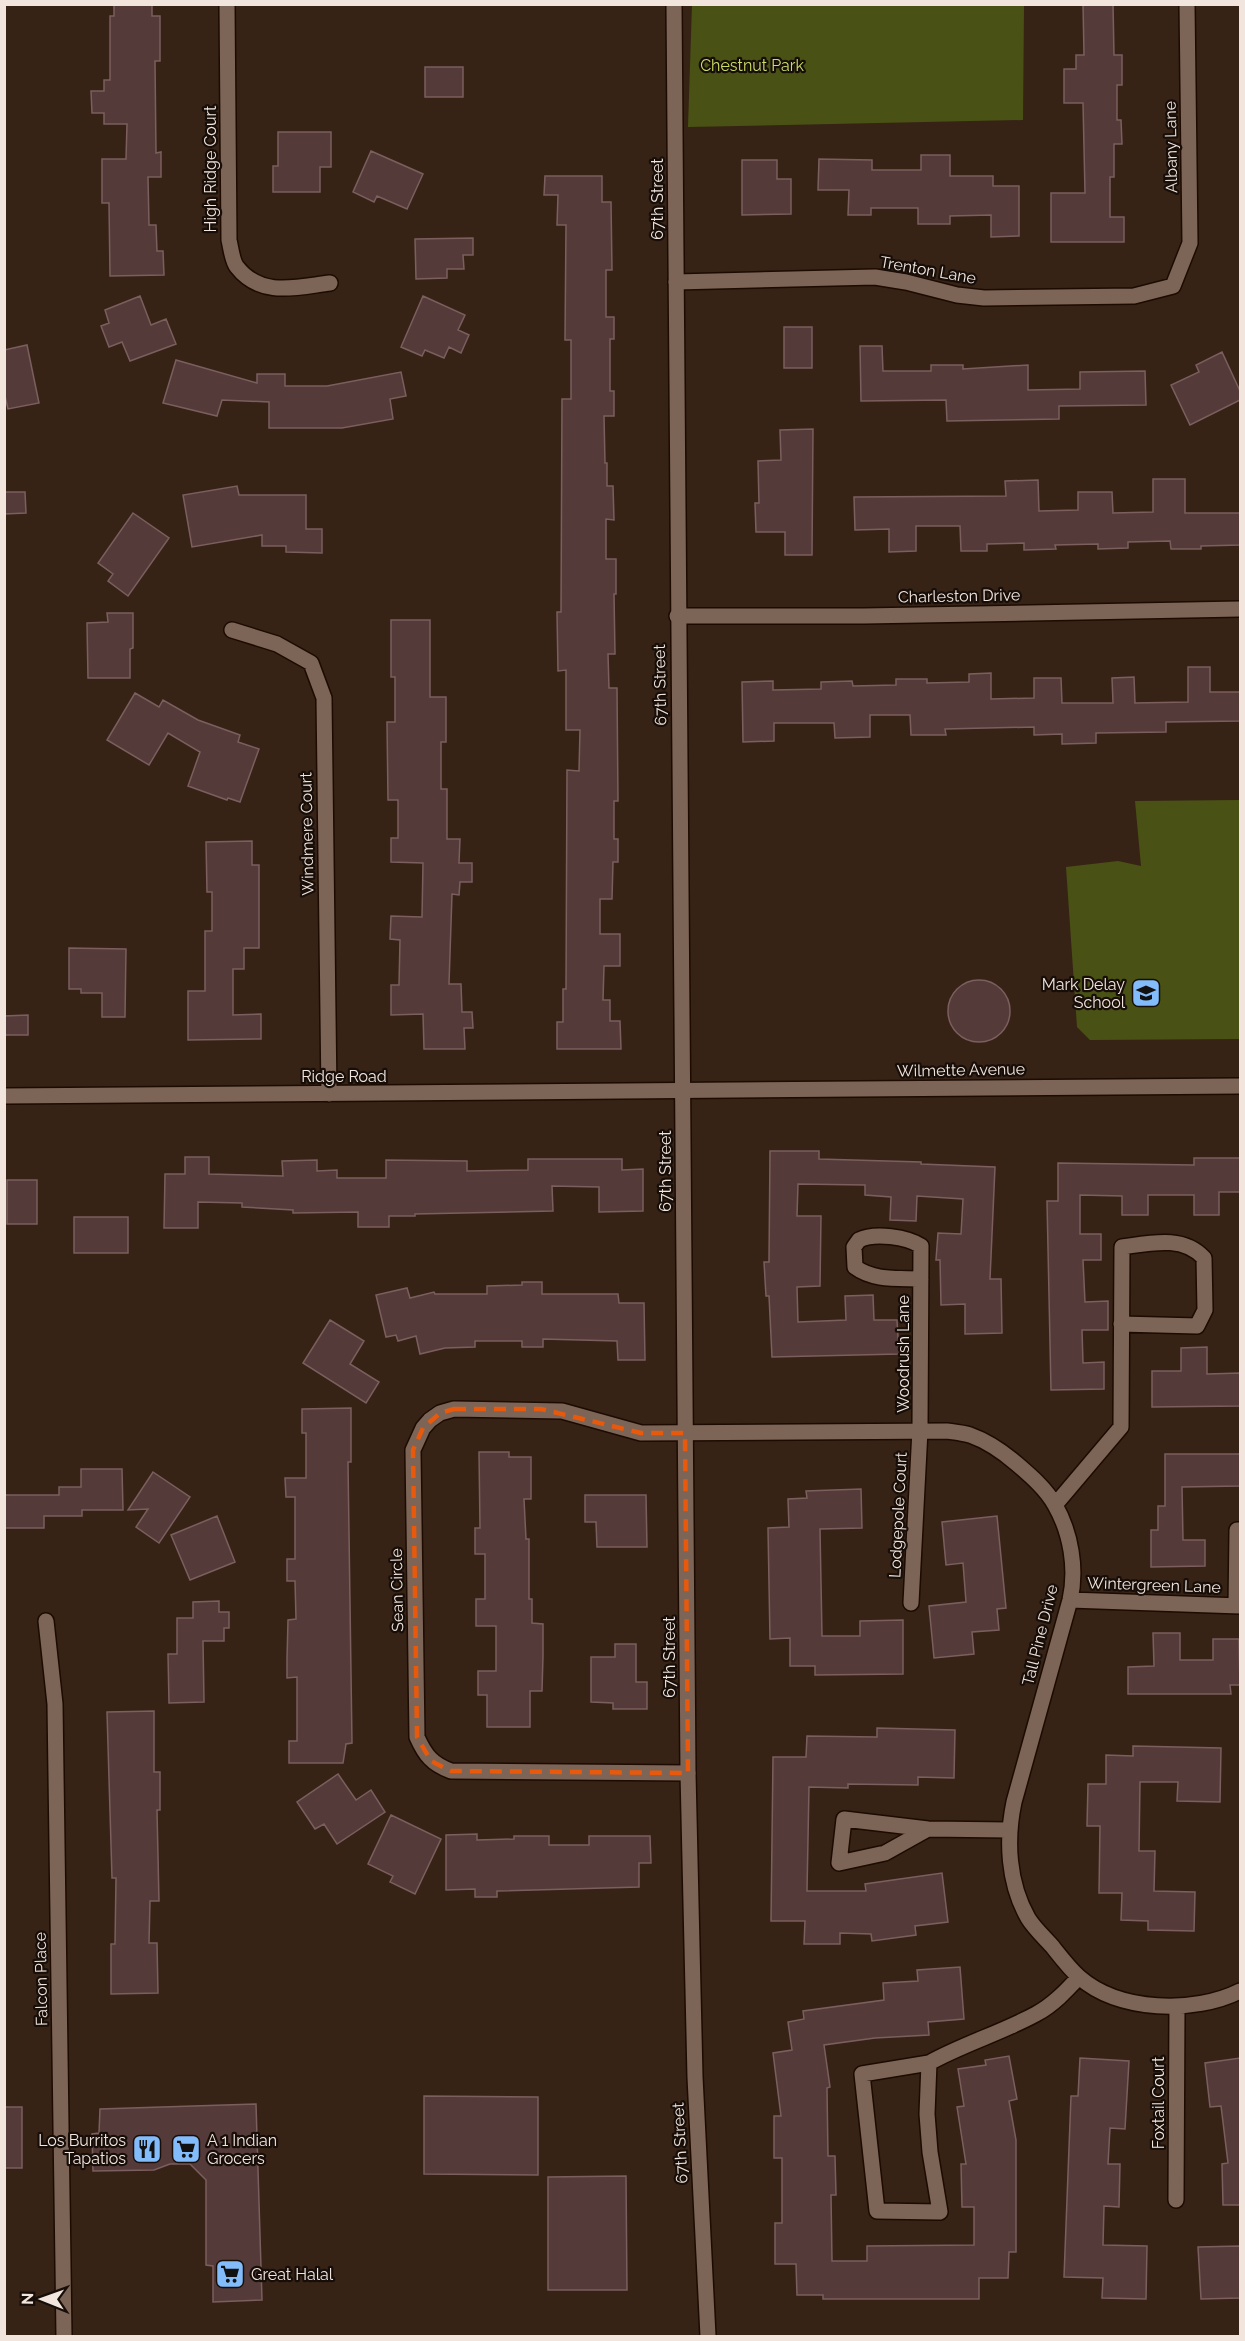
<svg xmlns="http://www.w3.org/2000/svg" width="1245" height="2341" font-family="Raleway,sans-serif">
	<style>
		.green { fill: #495214 }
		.building { fill: #543b3a; stroke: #7b5f5e; stroke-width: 1.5 }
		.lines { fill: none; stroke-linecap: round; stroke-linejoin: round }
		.street-casing { stroke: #1d0b02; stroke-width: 18 }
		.secondary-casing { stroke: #1d0b02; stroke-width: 18 }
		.street { stroke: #7c6557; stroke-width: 15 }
		.secondary { stroke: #7c6557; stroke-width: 15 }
		.marked { fill: none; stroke: #e8590c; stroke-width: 4.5; stroke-dasharray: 12 8; stroke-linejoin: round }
		.labels { text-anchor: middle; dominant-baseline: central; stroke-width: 4.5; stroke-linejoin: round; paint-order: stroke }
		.park-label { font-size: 16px; fill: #c9de66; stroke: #170e09 }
		.street-label { font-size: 16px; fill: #f2e5dd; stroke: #170e09 }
		.poi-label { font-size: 16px; fill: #f2e5dd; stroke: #170e09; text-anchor: end }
	</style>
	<rect width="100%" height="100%" fill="#362316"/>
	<path class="green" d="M 692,5 L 1024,5 L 1023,120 L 688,127 Z
		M 1240,800 L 1240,1039 L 1090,1040 L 1077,1027 L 1066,867 L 1118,861 L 1141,866 L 1135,801 Z"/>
	<path class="building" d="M 114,4 L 152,4 L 152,16 L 160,16 L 160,61 L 155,61 L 156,153 L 161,152 L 161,177 L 148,177 L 149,225 L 156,225 L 157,251 L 163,251 L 164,275 L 110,276 L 109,203 L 102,203 L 102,159 L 126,159 L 127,124 L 104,124 L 104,113 L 92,113 L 91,91 L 104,91 L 104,80 L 110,80 L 110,16 L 114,16 Z
		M 1083,4 L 1113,4 L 1114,55 L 1122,55 L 1122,85 L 1117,85 L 1117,120 L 1121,120 L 1122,144 L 1114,144 L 1114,177 L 1110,177 L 1110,217 L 1124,217 L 1124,242 L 1051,242 L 1051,193 L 1085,193 L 1083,103 L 1064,103 L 1064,69 L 1076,69 L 1076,55 L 1084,55 Z
		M 425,67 L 463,67 L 463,97 L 425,97 Z
		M 278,132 L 331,132 L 331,167 L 320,167 L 320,192 L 273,192 L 273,166 L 278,166 Z
		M 371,151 L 423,174 L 407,209 L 377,196 L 374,202 L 353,192 Z
		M 921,155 L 950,155 L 950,176 L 993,176 L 993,186 L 1019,186 L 1019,236 L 991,237 L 991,215 L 950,216 L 950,224 L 918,224 L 918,208 L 871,208 L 871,215 L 848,215 L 849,190 L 818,190 L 819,159 L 872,160 L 872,170 L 921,170 Z
		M 742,160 L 777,160 L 777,179 L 791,179 L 791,214 L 742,215 Z
		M 545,176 L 602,176 L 602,202 L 611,202 L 612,270 L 606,270 L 606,317 L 614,317 L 614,339 L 610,339 L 610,391 L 614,391 L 614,416 L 604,416 L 605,463 L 607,463 L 607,486 L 613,486 L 614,520 L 606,519 L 606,559 L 616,559 L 616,594 L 614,594 L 615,654 L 608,654 L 609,688 L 617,688 L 618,801 L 614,801 L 614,839 L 618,839 L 618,862 L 613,862 L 612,899 L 600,899 L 600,934 L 620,934 L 620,966 L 604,966 L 603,1000 L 610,1000 L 610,1021 L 620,1021 L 621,1049 L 557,1049 L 557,1022 L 563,1022 L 563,989 L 566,989 L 567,770 L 579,771 L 580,730 L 566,730 L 566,670 L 558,671 L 557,612 L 561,612 L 562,399 L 571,399 L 571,340 L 565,340 L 566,225 L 557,225 L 558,195 L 544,195 Z
		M 473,238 L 473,255 L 463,255 L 464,269 L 447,269 L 447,278 L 416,279 L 415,239 Z
		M 140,296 L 151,325 L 166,319 L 176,344 L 130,361 L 122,342 L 109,347 L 101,326 L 109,323 L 105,310 Z
		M 423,296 L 465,315 L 458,330 L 469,335 L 461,353 L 449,347 L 444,358 L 425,350 L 422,356 L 401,347 Z
		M 784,327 L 812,327 L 812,368 L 784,368 Z
		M 27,345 L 39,403 L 8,409 L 4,392 L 4,350 Z
		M 860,346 L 882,346 L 883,371 L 931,371 L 931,365 L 963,365 L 963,369 L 1028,365 L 1028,390 L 1080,389 L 1080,372 L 1145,371 L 1146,405 L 1059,406 L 1059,419 L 947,421 L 946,400 L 861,401 Z
		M 1222,352 L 1240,391 L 1240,400 L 1190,425 L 1171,385 L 1199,372 L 1196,365 Z
		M 176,360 L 257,383 L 257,374 L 285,374 L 285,386 L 327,386 L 401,372 L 406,396 L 390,399 L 393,419 L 342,428 L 269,428 L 269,402 L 222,400 L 217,416 L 163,403 Z
		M 813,429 L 812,555 L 785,555 L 785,532 L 756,532 L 755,503 L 759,503 L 758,461 L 781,460 L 780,430 Z
		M 1153,479 L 1185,479 L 1185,513 L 1240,513 L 1240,545 L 1201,546 L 1201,549 L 1171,549 L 1170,541 L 1128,542 L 1128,548 L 1098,549 L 1098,544 L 1055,545 L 1056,549 L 1024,550 L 1024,543 L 987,544 L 987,551 L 961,551 L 960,526 L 916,526 L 916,551 L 889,552 L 889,529 L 855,530 L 854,497 L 1006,496 L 1005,481 L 1038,480 L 1039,511 L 1078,510 L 1078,492 L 1112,492 L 1113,513 L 1153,512 Z
		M 237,486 L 239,495 L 306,495 L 306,529 L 322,529 L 322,553 L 286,552 L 286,546 L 262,546 L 262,535 L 192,547 L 183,495 Z
		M 4,492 L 25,492 L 26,513 L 4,514 Z
		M 133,513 L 169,538 L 128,596 L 108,581 L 113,574 L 98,563 Z
		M 107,613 L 133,613 L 133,648 L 130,649 L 130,678 L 88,678 L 87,623 L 108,622 Z
		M 391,620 L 430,620 L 430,697 L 446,697 L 446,742 L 441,742 L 441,789 L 447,789 L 447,839 L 460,839 L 459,863 L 472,863 L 472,882 L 460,882 L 459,895 L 452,894 L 449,984 L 461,984 L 462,1012 L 472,1012 L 473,1028 L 464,1028 L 465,1049 L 424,1049 L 423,1014 L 391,1015 L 391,985 L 399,985 L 400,940 L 390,939 L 391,916 L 422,917 L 423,863 L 391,862 L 391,838 L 398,838 L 398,800 L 388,800 L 387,722 L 395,722 L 395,677 L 391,677 Z
		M 1188,667 L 1210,667 L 1210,692 L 1240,692 L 1240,721 L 1166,722 L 1166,732 L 1096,733 L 1096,743 L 1062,744 L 1062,734 L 1034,735 L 1034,727 L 945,729 L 946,735 L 911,735 L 910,715 L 870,715 L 870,737 L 835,738 L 834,723 L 774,723 L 774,741 L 743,742 L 742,682 L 773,681 L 773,690 L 821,689 L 821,682 L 852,681 L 853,686 L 896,685 L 896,679 L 927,679 L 927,683 L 969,682 L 969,674 L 991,673 L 991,699 L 1034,698 L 1034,678 L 1061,678 L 1062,703 L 1113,703 L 1112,678 L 1134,677 L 1135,703 L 1188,702 Z
		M 135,693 L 159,707 L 163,700 L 198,720 L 240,735 L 238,742 L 259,749 L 240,802 L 228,798 L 227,800 L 188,786 L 200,752 L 168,733 L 149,765 L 107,740 Z
		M 252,841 L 252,865 L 259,865 L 259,948 L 244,948 L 244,969 L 233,969 L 233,1015 L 261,1014 L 261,1039 L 188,1040 L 188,991 L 205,991 L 205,931 L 212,931 L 212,892 L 207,892 L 206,842 Z
		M 69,948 L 126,949 L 125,1017 L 102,1017 L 102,993 L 81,993 L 81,989 L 69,989 Z
		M948 1011a31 31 0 1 1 62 0a31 31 0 1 1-62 0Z
		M 28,1015 L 28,1035 L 4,1035 L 4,1016 Z
		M 770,1151 L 819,1151 L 819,1159 L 921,1162 L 921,1164 L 995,1167 L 990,1279 L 1001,1279 L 1002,1333 L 965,1334 L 965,1304 L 941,1305 L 940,1260 L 936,1260 L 938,1233 L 961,1234 L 963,1199 L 917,1196 L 916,1221 L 890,1220 L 891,1197 L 865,1195 L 865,1185 L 798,1184 L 797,1216 L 821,1216 L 820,1286 L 797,1287 L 798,1322 L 846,1320 L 845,1296 L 873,1295 L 874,1320 L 897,1320 L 899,1354 L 772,1357 L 769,1296 L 766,1296 L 764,1262 L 769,1262 Z
		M 185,1157 L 209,1157 L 209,1174 L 283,1176 L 282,1161 L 317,1160 L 317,1171 L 337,1170 L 337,1178 L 386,1178 L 386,1160 L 467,1161 L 467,1171 L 528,1170 L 528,1159 L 622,1159 L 622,1170 L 643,1169 L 643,1211 L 599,1212 L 599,1187 L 552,1186 L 553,1211 L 415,1214 L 415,1216 L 389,1216 L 389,1227 L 358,1227 L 358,1212 L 293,1213 L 293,1210 L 242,1207 L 242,1203 L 198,1202 L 198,1228 L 164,1228 L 165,1174 L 185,1174 Z
		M 1194,1158 L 1240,1158 L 1240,1192 L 1219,1192 L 1219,1215 L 1194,1215 L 1194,1195 L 1148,1195 L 1148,1215 L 1122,1215 L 1122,1196 L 1080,1195 L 1080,1234 L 1101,1234 L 1101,1260 L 1083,1260 L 1085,1302 L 1108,1301 L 1108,1330 L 1082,1330 L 1083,1363 L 1104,1362 L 1104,1389 L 1051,1390 L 1047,1201 L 1058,1201 L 1058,1163 L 1194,1165 Z
		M 7,1180 L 37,1180 L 37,1224 L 7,1224 Z
		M 74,1217 L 128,1217 L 128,1253 L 74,1253 Z
		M 522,1282 L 542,1282 L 542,1294 L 618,1294 L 619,1303 L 644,1303 L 645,1360 L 618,1360 L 617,1341 L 543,1339 L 543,1347 L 522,1347 L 522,1341 L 475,1341 L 475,1347 L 445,1348 L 420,1354 L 416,1336 L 398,1341 L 396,1335 L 386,1337 L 376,1295 L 407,1288 L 410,1298 L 434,1292 L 435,1294 L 487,1294 L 487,1286 L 522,1285 Z
		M 330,1320 L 364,1341 L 350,1364 L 379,1382 L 366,1403 L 303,1363 Z
		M 1207,1347 L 1207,1374 L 1240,1373 L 1240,1406 L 1152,1407 L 1152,1371 L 1181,1371 L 1181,1348 Z
		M 351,1408 L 351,1462 L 348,1462 L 352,1743 L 346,1744 L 343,1763 L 289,1763 L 289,1741 L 297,1741 L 297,1677 L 287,1678 L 287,1659 L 288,1620 L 296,1619 L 295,1581 L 287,1581 L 287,1559 L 295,1559 L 295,1497 L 286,1497 L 285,1478 L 306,1478 L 306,1433 L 302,1433 L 302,1409 Z
		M 479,1452 L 509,1452 L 509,1457 L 531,1457 L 531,1499 L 524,1499 L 526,1539 L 529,1539 L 529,1599 L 532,1599 L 532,1623 L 543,1624 L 543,1656 L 542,1691 L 530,1691 L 530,1727 L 487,1727 L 487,1695 L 478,1695 L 478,1671 L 496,1671 L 496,1626 L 476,1626 L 476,1599 L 485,1599 L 485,1554 L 475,1554 L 475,1528 L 480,1528 Z
		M 1165,1454 L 1240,1454 L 1240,1486 L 1182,1487 L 1183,1540 L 1205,1540 L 1205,1566 L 1151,1567 L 1151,1530 L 1158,1530 L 1158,1506 L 1165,1506 Z
		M 81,1469 L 122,1469 L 123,1510 L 82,1510 L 82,1516 L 44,1516 L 44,1528 L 4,1528 L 4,1495 L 59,1495 L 59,1487 L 81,1487 Z
		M 153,1472 L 190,1497 L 159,1543 L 136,1527 L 148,1509 L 128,1510 Z
		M 861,1489 L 862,1528 L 820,1529 L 822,1636 L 860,1636 L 860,1621 L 903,1620 L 903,1674 L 815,1675 L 815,1666 L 790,1666 L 790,1638 L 770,1639 L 768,1528 L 789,1527 L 788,1499 L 807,1498 L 806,1491 Z
		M 585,1495 L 646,1495 L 647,1547 L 597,1547 L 596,1522 L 585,1522 Z
		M 217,1516 L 235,1562 L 190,1580 L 171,1535 Z
		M 997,1516 L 1006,1608 L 997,1609 L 999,1630 L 972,1632 L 974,1654 L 934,1658 L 929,1606 L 966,1602 L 963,1563 L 946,1565 L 942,1522 Z
		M 219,1601 L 219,1612 L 229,1612 L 229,1628 L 224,1628 L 224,1641 L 203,1641 L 204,1702 L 169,1703 L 168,1654 L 177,1654 L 177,1618 L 193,1618 L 193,1602 Z
		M 1153,1633 L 1180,1633 L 1180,1660 L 1213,1660 L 1213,1639 L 1239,1639 L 1240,1685 L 1230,1685 L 1231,1694 L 1128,1694 L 1128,1667 L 1154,1666 Z
		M 615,1644 L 636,1644 L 636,1682 L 647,1682 L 647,1709 L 613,1709 L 613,1703 L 591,1702 L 591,1657 L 615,1657 Z
		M 154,1711 L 154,1772 L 160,1772 L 160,1810 L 157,1810 L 159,1901 L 150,1901 L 149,1943 L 157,1943 L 158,1993 L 111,1994 L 111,1944 L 115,1944 L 116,1878 L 112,1878 L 107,1712 Z
		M 877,1728 L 955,1730 L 954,1778 L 918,1777 L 918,1785 L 848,1784 L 848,1788 L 809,1787 L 807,1891 L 866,1891 L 865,1884 L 942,1873 L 948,1922 L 915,1926 L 916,1935 L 872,1941 L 871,1934 L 840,1933 L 840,1944 L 804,1944 L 805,1921 L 771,1921 L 773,1757 L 806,1757 L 807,1736 L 877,1737 Z
		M 1133,1746 L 1221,1748 L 1220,1802 L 1177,1801 L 1178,1782 L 1140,1782 L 1139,1851 L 1155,1851 L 1154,1891 L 1195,1892 L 1194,1931 L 1148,1930 L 1148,1921 L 1121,1920 L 1122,1893 L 1099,1893 L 1100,1826 L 1087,1826 L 1088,1784 L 1106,1784 L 1106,1755 L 1133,1756 Z
		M 338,1774 L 356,1800 L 371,1790 L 385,1812 L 337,1844 L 324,1824 L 315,1829 L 297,1802 Z
		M 391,1815 L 441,1839 L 415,1894 L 390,1882 L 393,1876 L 368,1864 Z
		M 477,1834 L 477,1840 L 514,1839 L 514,1836 L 549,1836 L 549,1845 L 589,1845 L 589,1836 L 650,1836 L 651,1863 L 639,1863 L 639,1887 L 497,1891 L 497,1897 L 475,1897 L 475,1889 L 446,1890 L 446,1835 Z
		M 960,1967 L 964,2019 L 928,2022 L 929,2035 L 875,2038 L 824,2045 L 830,2087 L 827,2088 L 828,2156 L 835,2156 L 836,2195 L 831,2195 L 832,2261 L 867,2261 L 867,2246 L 974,2245 L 974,2207 L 962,2207 L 961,2164 L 966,2164 L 957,2107 L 964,2106 L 958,2069 L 986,2065 L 985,2060 L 1009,2056 L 1017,2099 L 1009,2101 L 1016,2140 L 1016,2252 L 1009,2252 L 1008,2278 L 979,2278 L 979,2299 L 823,2299 L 823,2295 L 797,2295 L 796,2264 L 775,2264 L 775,2223 L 782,2223 L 782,2158 L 774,2158 L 774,2116 L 781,2116 L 773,2053 L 792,2050 L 788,2022 L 804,2019 L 803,2011 L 884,2000 L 883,1983 L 918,1981 L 917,1970 Z
		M 1080,2058 L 1129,2061 L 1125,2129 L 1110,2128 L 1108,2164 L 1120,2164 L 1119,2207 L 1104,2206 L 1103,2245 L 1147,2246 L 1146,2299 L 1102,2298 L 1103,2278 L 1064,2277 L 1071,2096 L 1078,2096 Z
		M 1240,2058 L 1240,2205 L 1223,2205 L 1222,2164 L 1228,2163 L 1221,2106 L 1210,2107 L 1205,2063 Z
		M 424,2096 L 538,2097 L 538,2175 L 424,2174 Z
		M 256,2104 L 262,2300 L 213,2302 L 213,2266 L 206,2265 L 206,2180 L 190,2164 L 170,2164 L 154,2170 L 93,2171 L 92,2134 L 99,2133 L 100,2109 Z
		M 4,2107 L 22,2107 L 22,2168 L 4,2168 Z
		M 626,2176 L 627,2290 L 548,2290 L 548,2177 Z
		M 1240,2246 L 1240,2298 L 1201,2299 L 1198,2247 Z"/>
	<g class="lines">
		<g class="street-casing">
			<path id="street" d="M 227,4 L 229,240 C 231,248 232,261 237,267 C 261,298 297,287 330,283
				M 676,282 L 875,277 L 906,282 L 957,295 L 984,298 L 1134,296 L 1173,286 L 1190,243 L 1187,4
				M 677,616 L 864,616 L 1240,609
				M 232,630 L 277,644 L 311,663 L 324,698 L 329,1094
				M 4,1096 L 1240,1086
				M 1055,1505 L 1121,1427 L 1122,1247 C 1151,1243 1183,1235 1204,1258 L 1205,1310 L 1197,1326 L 1121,1324
				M 1070,1600 L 1240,1606
				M 911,1603 L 920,1430 L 921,1246 C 907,1237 875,1232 859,1240 L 854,1247 L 855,1267 C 874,1281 898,1278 921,1279
				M 1236,1606 L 1237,1530 L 1240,1530
				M 46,1621 L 55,1704 L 64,2336
				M 688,1773 L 451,1771 C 432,1764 425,1755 417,1737 L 413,1450 L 423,1428 L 430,1420 L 440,1413 L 454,1409 L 562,1411 L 641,1433 L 947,1431 C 954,1432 963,1433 970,1435 C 987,1441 1003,1452 1017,1464 C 1031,1476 1046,1489 1055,1505 C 1071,1533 1077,1569 1070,1600 L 1014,1802 C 1006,1840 1008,1883 1028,1918 C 1034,1928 1044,1937 1052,1946 C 1060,1956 1069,1968 1079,1977 C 1119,2012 1194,2014 1240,1991
				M 928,1829 L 885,1853 L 839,1863 L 844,1819 L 928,1829 L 1008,1830
				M 929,2063 L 927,2114 L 930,2152 L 940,2212 L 877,2211 L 862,2074 Z
				M 929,2063 C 963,2044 1001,2033 1036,2014 C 1053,2005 1066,1991 1079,1977
				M 1176,2200 L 1177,2007"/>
		</g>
		<g class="secondary-casing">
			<path id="secondary" d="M 674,4 L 688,1773 L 695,2077 L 708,2336"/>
		</g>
		<use href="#street" class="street"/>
		<use href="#secondary" class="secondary"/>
	</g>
	<path class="marked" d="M 454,1409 L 541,1409 L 641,1433 L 685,1433 L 688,1773 L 451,1771 L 431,1761 L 417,1737 L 413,1450 L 423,1428 L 440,1413 Z"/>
	<defs>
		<g id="school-square" transform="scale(1.5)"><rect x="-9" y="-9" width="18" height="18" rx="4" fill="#83bcfb" stroke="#170e09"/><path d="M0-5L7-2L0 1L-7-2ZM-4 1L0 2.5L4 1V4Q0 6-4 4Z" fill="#111"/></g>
		<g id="restaurant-square" transform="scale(1.5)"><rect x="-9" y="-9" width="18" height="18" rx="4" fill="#83bcfb" stroke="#170e09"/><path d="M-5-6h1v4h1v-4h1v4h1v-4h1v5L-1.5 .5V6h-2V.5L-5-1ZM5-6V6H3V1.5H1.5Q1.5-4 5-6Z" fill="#111"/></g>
		<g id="supermarket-square" transform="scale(1.5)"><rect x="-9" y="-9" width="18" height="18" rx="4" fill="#83bcfb" stroke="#170e09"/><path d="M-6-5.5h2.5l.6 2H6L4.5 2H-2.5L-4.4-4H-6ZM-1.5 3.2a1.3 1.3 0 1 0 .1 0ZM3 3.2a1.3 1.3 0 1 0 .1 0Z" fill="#111"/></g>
	</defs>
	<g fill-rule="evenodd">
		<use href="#school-square" x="1146" y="993"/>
		<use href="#restaurant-square" x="147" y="2149"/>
		<use href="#supermarket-square" x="186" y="2149"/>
		<use href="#supermarket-square" x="230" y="2274"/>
	</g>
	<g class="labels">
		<g class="park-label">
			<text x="752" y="65">Chestnut Park</text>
		</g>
		<g class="street-label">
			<text transform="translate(1171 147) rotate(-91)">Albany Lane</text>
			<text transform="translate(210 169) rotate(-90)">High Ridge Court</text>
			<text transform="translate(657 199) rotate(-90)">67th Street</text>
			<text transform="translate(928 270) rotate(10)">Trenton Lane</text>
			<text transform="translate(959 596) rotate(-1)">Charleston Drive</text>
			<text transform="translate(660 685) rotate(-91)">67th Street</text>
			<text transform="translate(307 834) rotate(-91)">Windmere Court</text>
			<text transform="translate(961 1070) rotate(-1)">Wilmette Avenue</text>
			<text x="344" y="1076">Ridge Road</text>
			<text transform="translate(665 1171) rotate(-90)">67th Street</text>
			<text transform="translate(903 1354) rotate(-90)">Woodrush Lane</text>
			<text transform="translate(898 1515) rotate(-87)">Lodgepole Court</text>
			<text transform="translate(1154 1585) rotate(2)">Wintergreen Lane</text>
			<text transform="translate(397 1590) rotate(-91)">Sean Circle</text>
			<text transform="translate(1040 1635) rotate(-76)">Tall Pine Drive</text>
			<text transform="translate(669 1657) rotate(-90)">67th Street</text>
			<text transform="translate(41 1979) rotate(-91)">Falcon Place</text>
			<text transform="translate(1158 2103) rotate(-90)">Foxtail Court</text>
			<text transform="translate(680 2143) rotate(-93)">67th Street</text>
		</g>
		<g class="poi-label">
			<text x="1125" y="984">Mark Delay<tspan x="1125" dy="18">School</tspan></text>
			<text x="126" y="2140">Los Burritos<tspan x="126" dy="18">Tapatios</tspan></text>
			<text x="207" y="2140" text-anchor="start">A 1 Indian<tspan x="207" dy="18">Grocers</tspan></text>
			<text x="251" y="2274" text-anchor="start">Great Halal</text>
		</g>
	</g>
	<rect width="1245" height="2341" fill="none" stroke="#f2e5dd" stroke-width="12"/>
	<g transform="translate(42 2299) rotate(271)" stroke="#170e09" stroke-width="4.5" paint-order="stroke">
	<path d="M0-4.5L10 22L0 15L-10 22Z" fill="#f2e5dd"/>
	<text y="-9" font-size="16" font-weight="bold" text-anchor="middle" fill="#f2e5dd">N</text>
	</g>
</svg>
